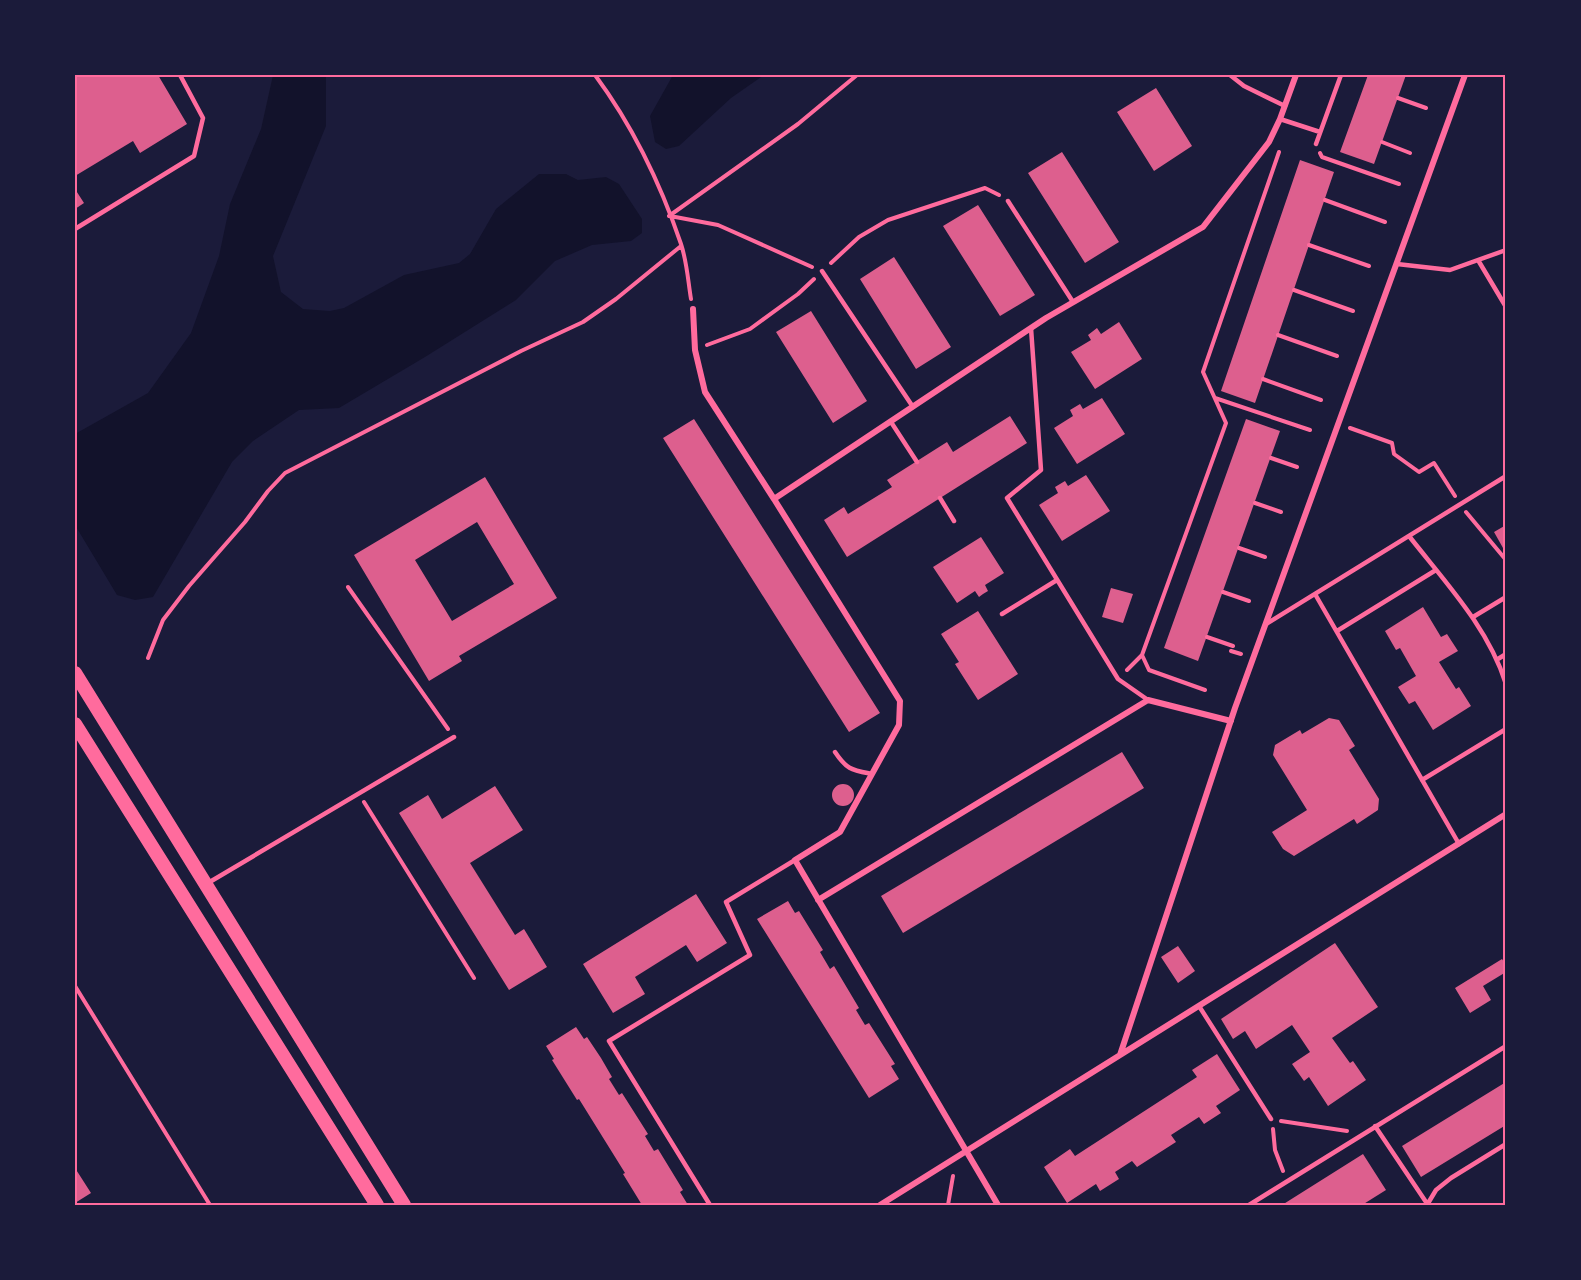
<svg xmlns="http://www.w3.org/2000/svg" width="1581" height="1280" font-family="'Roboto Condensed',sans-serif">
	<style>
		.water { fill: #12122b }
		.building { fill: #dd5f8e; fill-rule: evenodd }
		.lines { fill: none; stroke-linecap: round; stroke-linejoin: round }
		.path { stroke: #ff6b9d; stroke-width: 4 }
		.service { stroke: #ff6b9d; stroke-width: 4.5 }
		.minor { stroke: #ff6b9d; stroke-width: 6 }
		.primary { stroke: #ff6b9d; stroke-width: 14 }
		.neatline { fill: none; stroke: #ff6b9d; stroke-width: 2 }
	</style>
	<rect width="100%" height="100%" fill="#1b1b3a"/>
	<path class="water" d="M 273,75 L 326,75 L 326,126 L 273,256 L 281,292 L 303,309 L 330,311 L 344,308 L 404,275 L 459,263 L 470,254 L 496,209 L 539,174 L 566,174 L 578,180 L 606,177 L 619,184 L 642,219 L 642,233 L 631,241 L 592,245 L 555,261 L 516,300 L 425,357 L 339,408 L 299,410 L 253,441 L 232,462 L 153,597 L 135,600 L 117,595 L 75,525 L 75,434 L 148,393 L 191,333 L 219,256 L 230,204 L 261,129 Z
		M 673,75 L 764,75 L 731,98 L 679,146 L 666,149 L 655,142 L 650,116 Z"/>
	<path class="building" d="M 75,75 L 158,75 L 187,124 L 140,153 L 133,141 L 75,176 Z
		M 1368,75 L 1406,75 L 1374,164 L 1340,152 Z
		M 1156,88 L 1192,146 L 1154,171 L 1117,112 Z
		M 1062,152 L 1119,242 L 1085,263 L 1028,173 Z
		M 1300,160 L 1334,172 L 1255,403 L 1221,391 Z
		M 75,189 L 84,203 L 75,209 Z
		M 978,205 L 1035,295 L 1000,316 L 943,226 Z
		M 894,257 L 951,347 L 916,369 L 860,279 Z
		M 811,311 L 867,401 L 833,423 L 776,332 Z
		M 1119,322 L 1142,359 L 1095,389 L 1071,352 L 1091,340 L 1088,335 L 1097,328 L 1101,334 Z
		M 1102,398 L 1125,434 L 1077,464 L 1054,428 L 1073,416 L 1070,410 L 1080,404 L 1083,409 Z
		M 1010,416 L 1027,443 L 847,557 L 824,520 L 844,507 L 848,514 L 892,487 L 887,480 L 947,442 L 953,452 Z
		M 694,419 L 880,713 L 849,732 L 663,438 Z
		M 1246,419 L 1280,431 L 1198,661 L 1164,648 Z
		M 1086,475 L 1110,511 L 1062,541 L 1039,505 L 1058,493 L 1055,487 L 1065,481 L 1068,486 Z
		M 485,477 L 557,598 L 459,656 L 462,661 L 429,681 L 354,555 ZM 477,522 L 514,584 L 452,621 L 415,560 Z
		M 1506,525 L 1506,545 L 1503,548 L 1494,532 Z
		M 981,537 L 1004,573 L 985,585 L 988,591 L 983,594 L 979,597 L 975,591 L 957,603 L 933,567 Z
		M 1111,588 L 1133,594 L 1123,623 L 1102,617 Z
		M 1423,607 L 1441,637 L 1447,634 L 1458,651 L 1439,662 L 1456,689 L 1459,687 L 1471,706 L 1433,730 L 1415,701 L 1409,704 L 1398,687 L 1416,676 L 1400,648 L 1396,650 L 1385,631 Z
		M 978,611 L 1018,674 L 978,700 L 955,664 L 959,662 L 941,634 Z
		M 1329,718 L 1339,720 L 1355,746 L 1349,750 L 1379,799 L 1378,810 L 1357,824 L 1354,819 L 1294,856 L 1283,849 L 1272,832 L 1307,810 L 1273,755 L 1275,745 L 1300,730 L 1302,734 Z
		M 1122,752 L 1144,788 L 903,933 L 881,896 Z
		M832 795a11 11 0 1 1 22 0a11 11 0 1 1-22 0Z
		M 495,786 L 523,830 L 470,863 L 515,935 L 524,929 L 547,967 L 509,990 L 399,813 L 428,795 L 442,819 Z
		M 696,894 L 727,943 L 697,962 L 686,945 L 635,977 L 645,994 L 613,1013 L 583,964 Z
		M 788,901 L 795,913 L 799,911 L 823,950 L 820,952 L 830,969 L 834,966 L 859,1008 L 856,1010 L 865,1025 L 869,1023 L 895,1064 L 891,1066 L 899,1079 L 869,1098 L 757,919 Z
		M 1335,943 L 1378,1007 L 1332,1038 L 1350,1063 L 1353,1061 L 1366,1080 L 1328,1106 L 1309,1077 L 1304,1081 L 1292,1064 L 1310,1052 L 1292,1025 L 1256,1049 L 1245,1031 L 1233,1039 L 1221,1019 Z
		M 1178,946 L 1195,971 L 1178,983 L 1161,957 Z
		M 1502,959 L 1506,965 L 1506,972 L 1483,986 L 1491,1000 L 1470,1013 L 1455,988 Z
		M 576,1027 L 584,1039 L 587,1037 L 601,1058 L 612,1077 L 609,1079 L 619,1095 L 622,1093 L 648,1134 L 645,1136 L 654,1151 L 658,1149 L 683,1190 L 680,1192 L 688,1205 L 642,1205 L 623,1174 L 625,1173 L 579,1099 L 577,1100 L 552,1060 L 554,1059 L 546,1046 Z
		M 1217,1054 L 1240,1090 L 1216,1106 L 1221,1113 L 1204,1124 L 1199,1117 L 1171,1135 L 1176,1142 L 1137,1167 L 1132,1161 L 1115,1172 L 1119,1179 L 1100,1191 L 1096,1184 L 1067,1203 L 1044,1167 L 1070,1149 L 1075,1156 L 1197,1077 L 1192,1070 Z
		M 1506,1082 L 1506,1125 L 1421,1177 L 1402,1146 Z
		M 1363,1154 L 1386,1190 L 1362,1205 L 1282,1205 Z
		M 75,1168 L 91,1193 L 75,1203 Z"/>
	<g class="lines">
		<path class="path" d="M 595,75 C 632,125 661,185 681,244 C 687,262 688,281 691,299
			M 1398,98 L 1426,108
			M 1382,142 L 1410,153
			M 1320,153 L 1322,157 L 1399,184
			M 1325,200 L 1385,222
			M 669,216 L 798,124 L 857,75
			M 670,216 L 718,225 L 812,267
			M 1309,245 L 1369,266
			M 831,263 L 859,237 L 888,220 L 985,188 L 999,195
			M 1294,290 L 1353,311
			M 1278,335 L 1337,356
			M 707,345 L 750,329 L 798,294 L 814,279
			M 1263,379 L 1321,400
			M 1215,398 L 1310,430
			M 1350,428 L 1392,443 L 1394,454 L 1419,472 L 1434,463 L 1455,496
			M 1271,458 L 1297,467
			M 1255,503 L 1281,512
			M 1466,512 L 1506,560
			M 1239,548 L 1265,557
			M 348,587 L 448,729
			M 1223,592 L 1249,601
			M 1207,637 L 1233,646
			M 1231,651 L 1241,654
			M 148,658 L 163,620 L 189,586 L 245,522 L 268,491 L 285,473 L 521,351 L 583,322 L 616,299 L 681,246
			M 1127,670 L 1142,655
			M 1205,690 L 1149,670 L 1142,655 L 1226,423 L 1203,372 L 1279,152
			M 364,802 L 474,978
			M 75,986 L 210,1205
			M 1281,1121 L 1347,1131
			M 1273,1129 L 1275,1150 L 1283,1171
			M 948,1205 L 953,1176"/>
		<path class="service" d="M 1230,75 L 1244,86 L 1285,106
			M 1280,119 L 1320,132
			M 1316,144 L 1341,75
			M 1008,201 L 1073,302
			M 75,229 L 194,156 L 203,118 L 180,75
			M 1478,260 L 1506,307
			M 1397,264 L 1450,270 L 1506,250
			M 822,271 L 913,407
			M 1031,328 L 1041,470 L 1007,498 L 1118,679 L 1148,700
			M 891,422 L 917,462
			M 940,498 L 954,521
			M 1409,536 C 1445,582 1488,627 1506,684
			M 1315,594 L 1459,844
			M 1002,614 L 1057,580
			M 1473,617 L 1506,597
			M 1266,624 L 1506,476
			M 1337,631 L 1436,570
			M 1498,659 L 1506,654
			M 835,752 C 847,770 852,770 872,774
			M 1422,780 L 1506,729
			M 208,883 L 454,737
			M 1199,1006 L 1271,1119
			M 1375,1126 L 1428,1205
			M 710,1205 L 609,1041 L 750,955 L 726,902 L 795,860
			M 1249,1205 L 1506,1046
			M 1427,1205 L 1436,1190 L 1451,1178 L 1506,1144"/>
		<path class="minor" d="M 693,309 L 695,350 L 705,392 L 774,499
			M 818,900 L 1148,700 L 1231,721
			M 1120,1055 L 1235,708 L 1465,75
			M 880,1205 L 1506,814
			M 998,1205 L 795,860 L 840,832 L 899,725 L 900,701 L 774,499 L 1046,318 L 1203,227 L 1269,142 L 1280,119 L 1296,75"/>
		<path class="primary" d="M 75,673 L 404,1205
			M 75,724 L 377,1205"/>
	</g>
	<rect width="1581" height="1280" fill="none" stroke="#1b1b3a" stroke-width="153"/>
	<rect x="76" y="76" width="1428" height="1128" class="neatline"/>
</svg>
